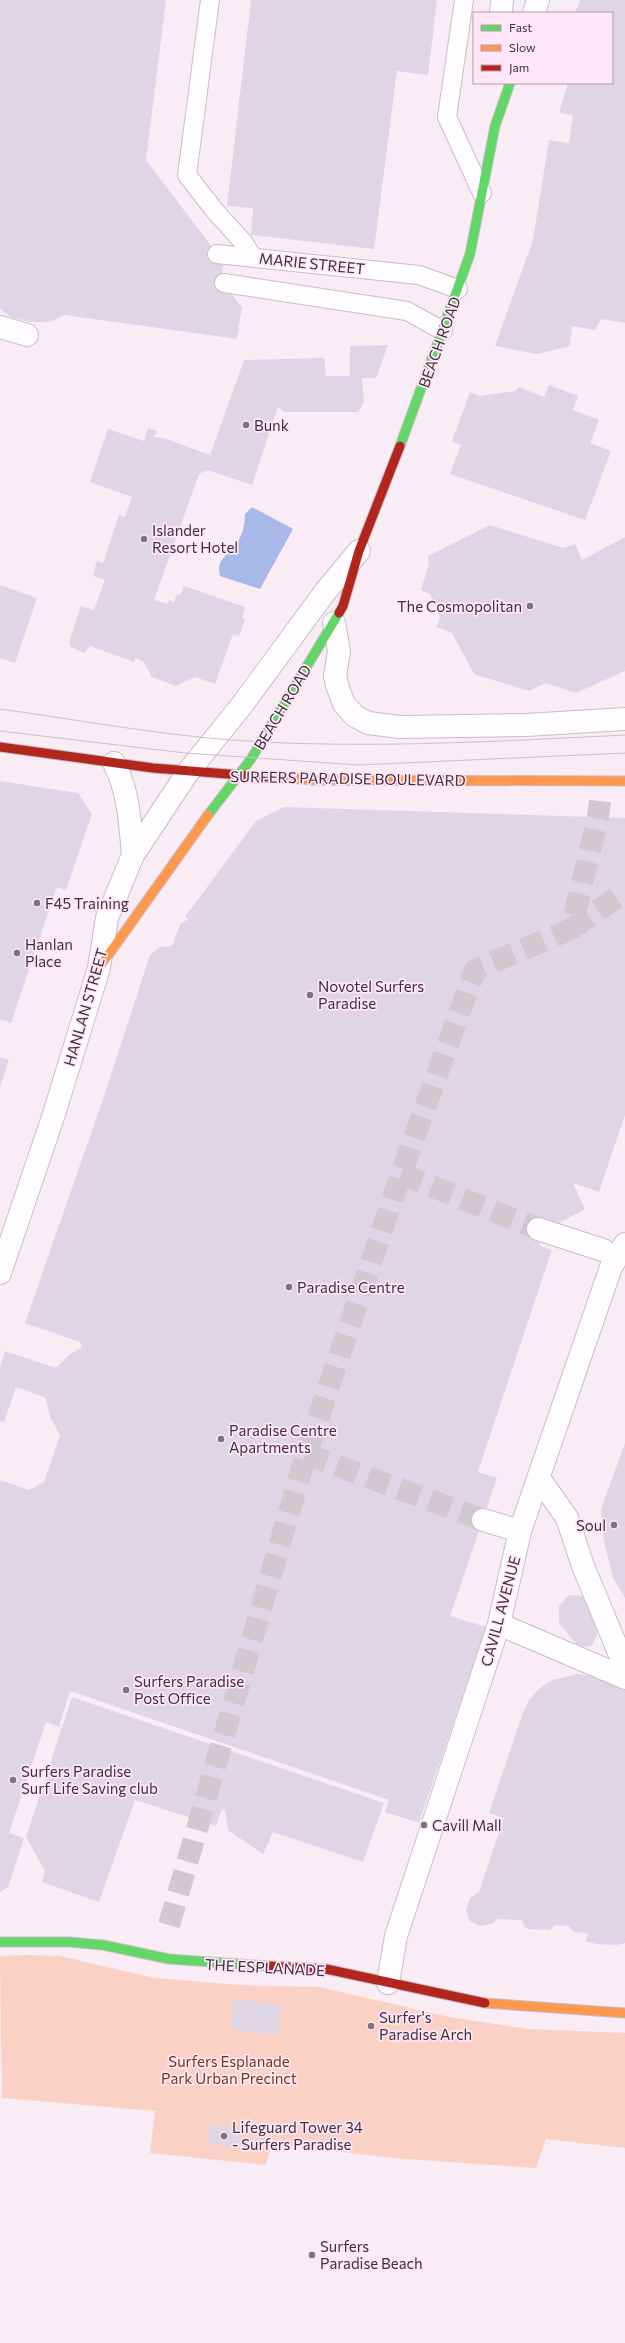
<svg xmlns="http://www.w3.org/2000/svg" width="625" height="2343" font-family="Commissioner,sans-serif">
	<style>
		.green { fill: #fbd0c5 }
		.water { fill: #a8b8e9 }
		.building { fill: #dfd6e5 }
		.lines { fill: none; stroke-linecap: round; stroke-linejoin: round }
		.street-tunnel { stroke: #d3c7d0; stroke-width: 22; stroke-dasharray: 22 11; stroke-linecap: butt }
		.lane-casing { stroke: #c9bec6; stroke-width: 20 }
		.street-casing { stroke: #c9bec6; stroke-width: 24 }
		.fast-casing { stroke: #c9bec6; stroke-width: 11 }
		.slow-casing { stroke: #c9bec6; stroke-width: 11 }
		.jam-casing { stroke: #c9bec6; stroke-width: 11 }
		.lane { stroke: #fefcfe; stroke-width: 18 }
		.street { stroke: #fefcfe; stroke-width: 22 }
		.fast { stroke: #63d668; stroke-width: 9 }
		.slow { stroke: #ff974d; stroke-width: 9 }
		.jam { stroke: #b3261e; stroke-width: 9 }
		.tram { stroke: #c8c4c6; stroke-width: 1 }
		.poi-dot { fill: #7f727b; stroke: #ffe6f8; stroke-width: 1.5 }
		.labels { text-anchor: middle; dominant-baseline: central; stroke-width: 3.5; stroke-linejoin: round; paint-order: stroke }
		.street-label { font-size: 15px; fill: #3d313a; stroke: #ffe6f8 }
		.poi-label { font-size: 15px; fill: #3d313a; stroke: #ffe6f8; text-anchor: start }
		.park-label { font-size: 15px; fill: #7a3513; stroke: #ffe6f8 }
	</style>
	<rect width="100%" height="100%" fill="#f9ecf5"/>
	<path class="green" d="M 26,1955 L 60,1956 L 154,1978 L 238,1985 L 319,1987 L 449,2017 L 528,2029 L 625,2033 L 625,2148 L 546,2139 L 536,2168 L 394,2158 L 272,2144 L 266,2165 L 150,2153 L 155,2111 L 2,2098 L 0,1956 Z"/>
	<path class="water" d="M 252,507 L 293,529 L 260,589 L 220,576 C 215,559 230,554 238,542 C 243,532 245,525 245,514 Z"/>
	<path class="building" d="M 0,0 L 166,0 L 146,160 L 224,263 L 221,281 L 242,307 L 237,339 L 65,315 L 49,322 L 29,322 L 11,317 L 0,309 Z
		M 251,0 L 437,0 L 428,75 L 397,71 L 374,249 L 251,235 L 253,208 L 227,206 Z
		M 580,0 L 625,0 L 625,323 L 601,319 L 595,330 L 572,326 L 570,346 L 537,354 L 495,346 L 533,240 L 549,140 L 569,143 L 573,115 L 559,113 L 568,83 L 612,83 L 612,13 L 575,13 Z
		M 388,345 L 376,378 L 362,378 L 364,402 L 358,412 L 284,412 L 278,407 L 252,485 L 207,470 L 199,474 L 154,600 L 167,604 L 169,600 L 174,602 L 177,594 L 181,595 L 184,586 L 245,607 L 242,618 L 245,620 L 239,636 L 233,634 L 215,684 L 195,677 L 176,686 L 152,677 L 143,661 L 135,658 L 134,662 L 90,646 L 84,653 L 71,647 L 69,642 L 81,606 L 94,610 L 105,580 L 93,576 L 97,560 L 103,564 L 119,514 L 125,517 L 132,497 L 90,482 L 108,429 L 144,441 L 148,428 L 157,431 L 154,437 L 164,438 L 210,455 L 244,360 L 324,358 L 326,376 L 350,376 L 350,346 Z
		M 549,385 L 578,396 L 573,410 L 599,420 L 590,443 L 611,451 L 585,520 L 450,474 L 461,445 L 452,441 L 470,392 L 479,396 L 515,391 L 519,387 L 544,397 Z
		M 490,525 L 563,548 L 575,544 L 582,560 L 625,537 L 625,671 L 576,693 L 546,683 L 529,691 L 474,674 L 452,633 L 437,627 L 440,617 L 430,594 L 421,590 L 429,564 L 428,556 Z
		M 0,585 L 37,598 L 15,663 L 0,658 Z
		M 0,781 L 78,793 L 92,814 L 66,890 L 57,887 L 11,1023 L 0,1019 Z
		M 284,807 L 625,818 L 625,1115 L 599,1192 L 573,1183 L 585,1209 L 557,1224 L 536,1218 L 540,1246 L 552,1250 L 478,1472 L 497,1478 L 450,1616 L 486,1627 L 419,1823 L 385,1812 L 389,1800 L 70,1691 L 59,1727 L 46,1722 L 9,1833 L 24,1838 L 8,1887 L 0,1892 L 0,1480 L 29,1490 L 44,1482 L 60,1435 L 50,1417 L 46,1398 L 16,1387 L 4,1422 L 0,1421 L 0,1366 L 5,1351 L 56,1368 L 69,1355 L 82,1347 L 80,1342 L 25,1323 L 104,1096 L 150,955 L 160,947 L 172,946 L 181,923 L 189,919 L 185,917 L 256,821 Z
		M 0,1057 L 9,1060 L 0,1086 Z
		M 625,1443 L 625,1598 L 613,1578 L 604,1541 L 601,1509 Z
		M 569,1595 L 582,1596 L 592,1603 L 597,1635 L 592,1645 L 585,1647 L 577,1645 L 559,1623 L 559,1606 Z
		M 577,1674 L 600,1677 L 625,1690 L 625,1943 L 616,1945 L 596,1944 L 586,1941 L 588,1933 L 574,1932 L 568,1926 L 555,1925 L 550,1930 L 528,1929 L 524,1926 L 522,1920 L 498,1919 L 492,1924 L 481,1926 L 470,1921 L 466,1910 L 470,1898 L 479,1892 L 504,1818 L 489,1813 L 524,1710 L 529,1700 L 541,1687 L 553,1680 Z
		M 72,1697 L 384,1803 L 363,1862 L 273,1832 L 263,1854 L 228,1830 L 225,1810 L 222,1809 L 216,1826 L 135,1800 L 99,1902 L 42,1882 L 45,1871 L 26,1837 Z
		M 234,1999 L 281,2005 L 278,2035 L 231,2029 Z
		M 210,2125 L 241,2128 L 239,2147 L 208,2144 Z"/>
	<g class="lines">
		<path class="street-tunnel" d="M 571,929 L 625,892
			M 401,1174 L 538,1229
			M 306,1454 L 483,1520
			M 169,1925 L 306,1454 L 401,1174 L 475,970 L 571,929 L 598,817 L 600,801"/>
		<g class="lane-casing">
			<path id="lane" d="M 210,0 L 187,175 L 215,211 L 244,243 L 253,258
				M 464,0 L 447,117 L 482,193
				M 217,254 L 419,275 L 458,289
				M 224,283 L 407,311 L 443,331"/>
		</g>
		<g class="street-casing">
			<path id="street" d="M 501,13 L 502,0
				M 534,13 L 538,0
				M 0,327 L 27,335
				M 334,623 L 339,651 L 335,676 L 338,688 L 344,704 L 355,716 L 368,723 L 400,727 L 526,725 L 625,719
				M 114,763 C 129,792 130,823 133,855
				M 538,1229 L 603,1250
				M 0,1273 L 53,1117 L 99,968 L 107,918 L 133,855 L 188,772 L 242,705 L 325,592 L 359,551
				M 539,1478 L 567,1518 L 583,1566 L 620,1655 L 625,1661
				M 483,1520 L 520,1531
				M 499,1624 L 625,1678
				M 388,1983 L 396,1936 L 499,1624 L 520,1531 L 611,1267 L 625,1244"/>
		</g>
		<g class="fast-casing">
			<path id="fast" d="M 400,446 L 470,254 L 495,126 L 510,83
				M 208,815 L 251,759 L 339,613
				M 0,1942 L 69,1942 L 103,1945 L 169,1959 L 268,1966"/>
		</g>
		<g class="slow-casing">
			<path id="slow" d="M 265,777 L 316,780 L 625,781
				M 99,968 L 208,815
				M 485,2003 L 625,2013"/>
		</g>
		<g class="jam-casing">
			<path id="jam" d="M 339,613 L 343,606 L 359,551 L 400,446
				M 0,747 L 153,768 L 265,777
				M 268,1966 L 326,1969 L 485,2003"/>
		</g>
		<use href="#lane" class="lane"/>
		<use href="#street" class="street"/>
		<use href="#fast" class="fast"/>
		<use href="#slow" class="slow"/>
		<use href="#jam" class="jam"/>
		<path class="tram" d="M 0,709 C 87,721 175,738 263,742 C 384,748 504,741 625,735
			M 0,731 L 185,753 L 358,765 L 625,753"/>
	</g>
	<g class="poi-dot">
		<circle cx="246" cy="425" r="4"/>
		<circle cx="144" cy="539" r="4"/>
		<circle cx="530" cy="606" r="4"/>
		<circle cx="37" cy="903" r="4"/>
		<circle cx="17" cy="953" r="4"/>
		<circle cx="310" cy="995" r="4"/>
		<circle cx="289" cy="1287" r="4"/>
		<circle cx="221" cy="1439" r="4"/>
		<circle cx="614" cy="1525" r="4"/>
		<circle cx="126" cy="1690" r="4"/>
		<circle cx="13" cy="1780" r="4"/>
		<circle cx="424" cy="1825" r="4"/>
		<circle cx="371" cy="2026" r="4"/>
		<circle cx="224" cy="2136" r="4"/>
		<circle cx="312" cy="2255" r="4"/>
	</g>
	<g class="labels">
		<g class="street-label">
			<text transform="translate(312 263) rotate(6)">MARIE STREET</text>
			<text transform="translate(439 342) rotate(-70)">BEACH ROAD</text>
			<text transform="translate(282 707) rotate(-59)">BEACH ROAD</text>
			<text transform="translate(348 778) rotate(1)">SURFERS PARADISE BOULEVARD</text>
			<text transform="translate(85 1007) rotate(-74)">HANLAN STREET</text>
			<text transform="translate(500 1611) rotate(-75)">CAVILL AVENUE</text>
			<text transform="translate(265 1967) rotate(3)">THE ESPLANADE</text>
		</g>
		<g class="poi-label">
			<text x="254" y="425">Bunk</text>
			<text x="152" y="530">Islander<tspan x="152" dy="17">Resort Hotel</tspan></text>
			<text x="522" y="606" text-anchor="end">The Cosmopolitan</text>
			<text x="45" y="903">F45 Training</text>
			<text x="25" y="944">Hanlan<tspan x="25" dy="17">Place</tspan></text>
			<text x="318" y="986">Novotel Surfers<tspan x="318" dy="17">Paradise</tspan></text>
			<text x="297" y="1287">Paradise Centre</text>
			<text x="229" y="1430">Paradise Centre<tspan x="229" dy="17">Apartments</tspan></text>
			<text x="606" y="1525" text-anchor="end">Soul</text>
			<text x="134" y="1681">Surfers Paradise<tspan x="134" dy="17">Post Office</tspan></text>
			<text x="21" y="1771">Surfers Paradise<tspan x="21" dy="17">Surf Life Saving club</tspan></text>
			<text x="432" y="1825">Cavill Mall</text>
			<text x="379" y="2017">Surfer's<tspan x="379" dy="17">Paradise Arch</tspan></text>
			<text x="232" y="2127">Lifeguard Tower 34<tspan x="232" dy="17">- Surfers Paradise</tspan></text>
			<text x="320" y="2246">Surfers<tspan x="320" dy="17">Paradise Beach</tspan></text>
		</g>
		<g class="park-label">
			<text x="229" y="2061">Surfers Esplanade<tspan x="229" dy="17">Park Urban Precinct</tspan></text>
		</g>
	</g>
	<rect x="473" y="12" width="140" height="72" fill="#ffe6f8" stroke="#b19eac"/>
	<rect x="481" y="25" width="20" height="6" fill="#63d668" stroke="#b19eac"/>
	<text x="509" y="32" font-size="12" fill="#3d313a">Fast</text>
	<rect x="481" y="45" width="20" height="6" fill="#ff974d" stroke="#b19eac"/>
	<text x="509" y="52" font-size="12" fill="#3d313a">Slow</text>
	<rect x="481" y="65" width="20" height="6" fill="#b3261e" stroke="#b19eac"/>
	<text x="509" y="72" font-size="12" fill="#3d313a">Jam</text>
</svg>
